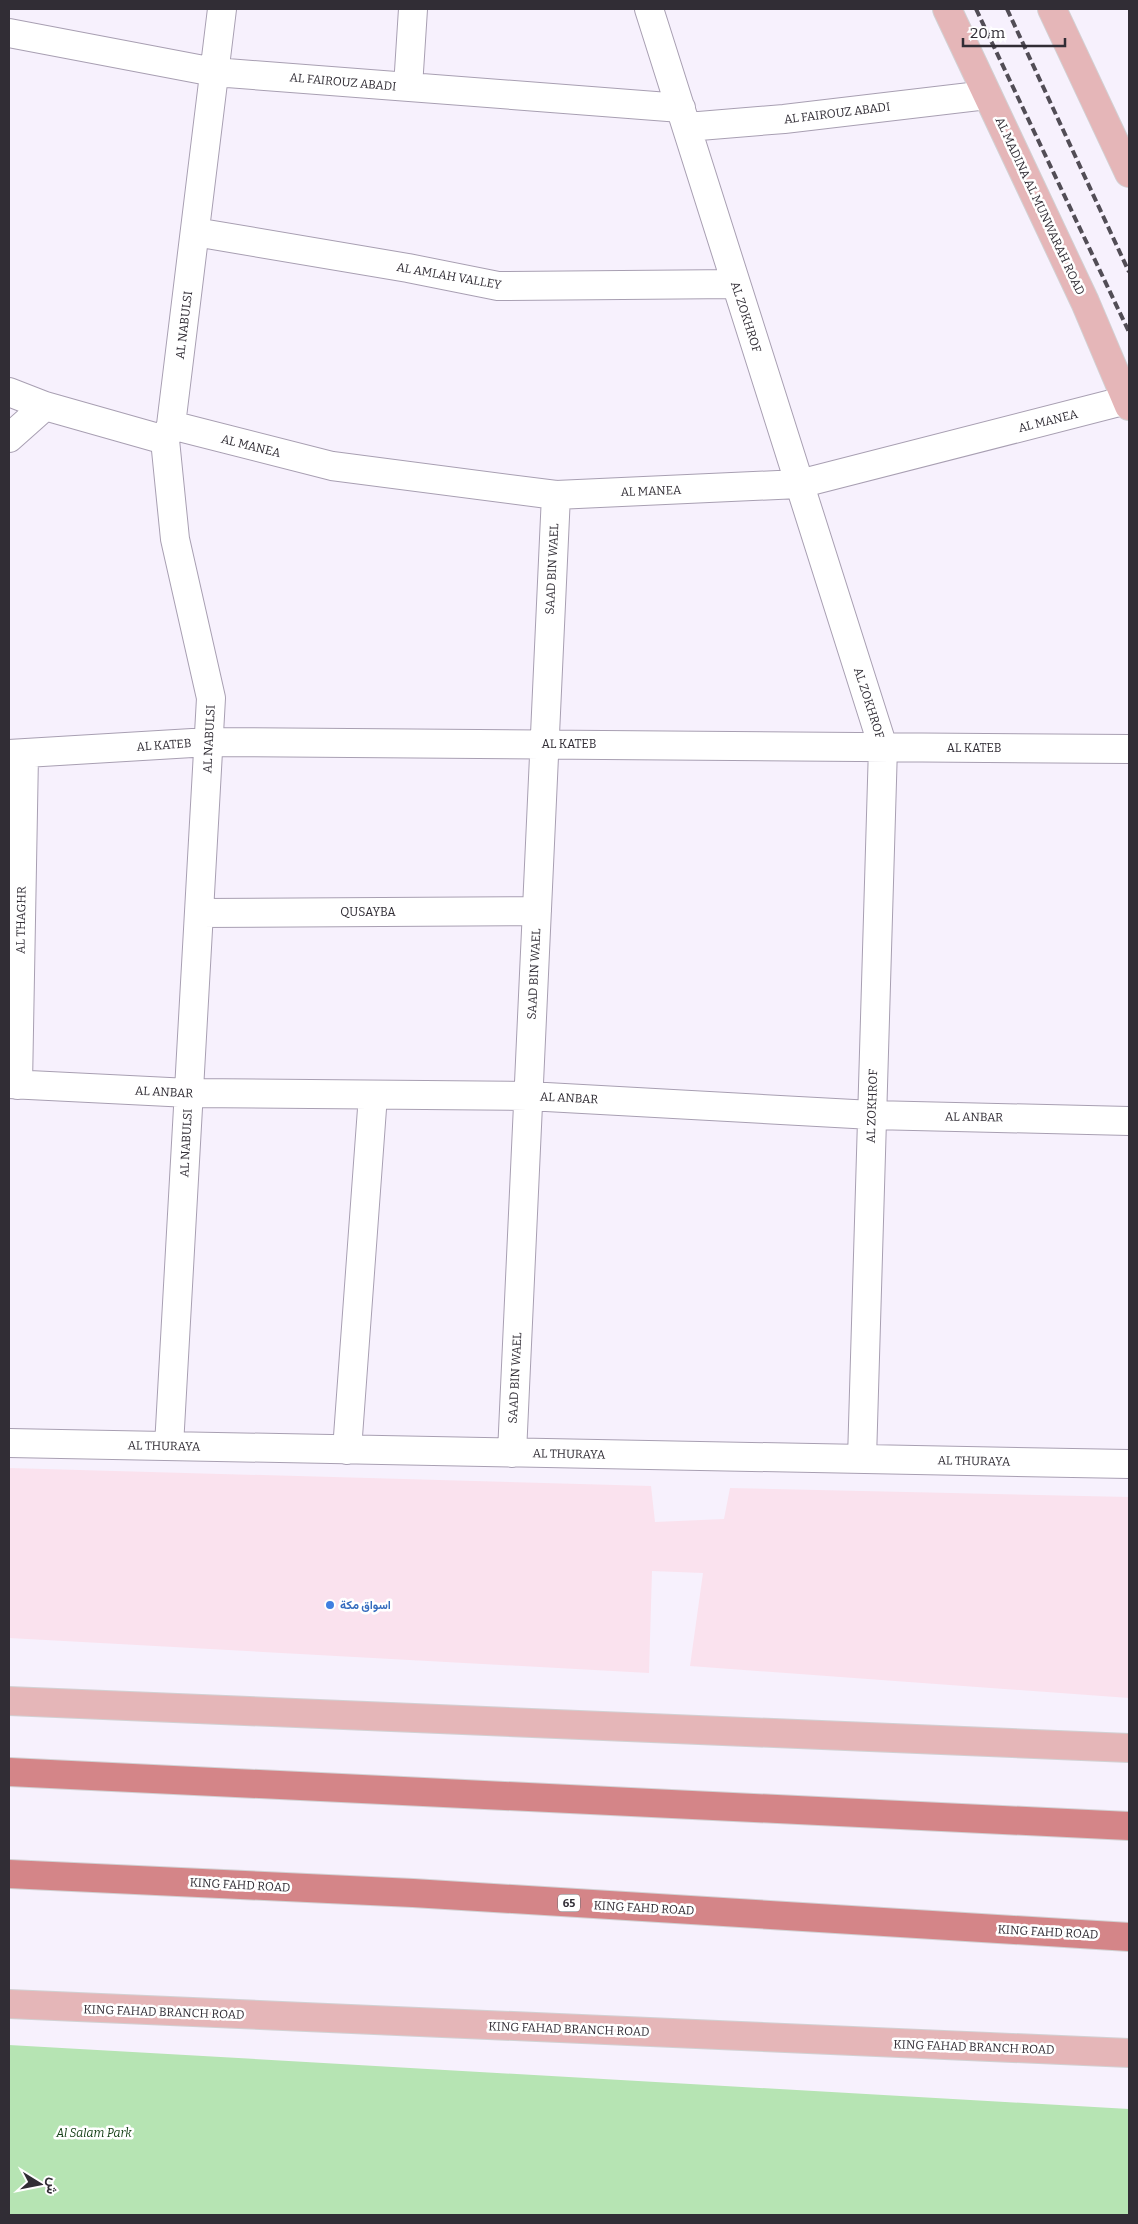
<svg xmlns="http://www.w3.org/2000/svg" width="1138" height="2224" font-family="Bitter,Vazirmatn,serif">
	<style>
		.commercial { fill: #fae2ee }
		.green { fill: #b6e4b3 }
		.lines { fill: none; stroke-linecap: round; stroke-linejoin: round }
		.street-casing { stroke: #a89fb2; stroke-width: 30 }
		.primary-casing { stroke: #d2d1d3; stroke-width: 30 }
		.highway-casing { stroke: #d2d1d3; stroke-width: 30 }
		.street { stroke: #fff; stroke-width: 28 }
		.primary { stroke: #e5b6b8; stroke-width: 28 }
		.highway { stroke: #d48588; stroke-width: 28 }
		.rail { stroke: #524d56; stroke-width: 4; stroke-dasharray: 8 4; stroke-linecap: butt }
		.shop-dot { fill: #3f7fe0; stroke: #fff; stroke-width: 2 }
		.labels { text-anchor: middle; dominant-baseline: central; stroke-width: 5; stroke-linejoin: round; paint-order: stroke }
		.shield { fill: #fff; stroke: #6f6c72; stroke-width: 1 }
		.shield-label { font-size: 11px; font-weight: bold; fill: #312d35 }
		.street-label { font-size: 12px; fill: #312d35; stroke: #fff }
		.shop-label { font-size: 12px; font-weight: bold; fill: #366cbe; stroke: #fff; text-anchor: start }
		.park-label { font-size: 12px; font-style: italic; fill: #133e14; stroke: #fff }
	</style>
	<rect width="100%" height="100%" fill="#f7f1fd"/>
	<path class="commercial" d="M 9,1468 L 651,1486 L 655,1522 L 724,1519 L 730,1488 L 1129,1497 L 1129,1698 L 690,1666 L 703,1573 L 652,1571 L 649,1673 L 9,1638 Z"/>
	<path class="green" d="M 9,2045 L 1129,2109 L 1129,2215 L 9,2215 Z"/>
	<g class="lines">
		<g class="street-casing">
			<path id="street" d="M 649,9 L 883,747 L 862,1459
				M 9,33 L 214,72 L 681,108
				M 408,87 L 413,9
				M 687,127 L 784,119 L 987,95
				M 195,232 L 408,268 L 498,286 L 736,284
				M 9,392 L 45,406 L 165,440
				M 171,425 L 332,466 L 556,495 L 799,484 L 1127,400
				M 9,438 L 45,406
				M 9,754 L 209,742 L 1129,749
				M 199,913 L 537,911
				M 9,1084 L 189,1093 L 528,1096 L 872,1115 L 1129,1121
				M 18,1085 L 24,755
				M 9,1443 L 1129,1464
				M 169,1446 L 211,698 L 175,539 L 165,440 L 171,425 L 222,9
				M 347,1450 L 373,1095
				M 512,1453 L 556,495"/>
		</g>
		<g class="primary-casing">
			<path id="primary" d="M 947,9 L 1085,302 L 1129,406
				M 1052,9 L 1129,173
				M 9,1701 L 1129,1748
				M 9,2004 L 1129,2053"/>
		</g>
		<g class="highway-casing">
			<path id="highway" d="M 9,1772 L 1129,1826
				M 9,1874 L 413,1893 L 1129,1937"/>
		</g>
		<use href="#street" class="street"/>
		<use href="#primary" class="primary"/>
		<use href="#highway" class="highway"/>
		<path class="rail" d="M 976,9 L 1129,332
			M 1007,9 L 1129,272"/>
	</g>
	<circle class="shop-dot" cx="330" cy="1605" r="5"/>
	<g class="labels">
		<rect class="shield" x="558" y="1894.5" width="22" height="17" rx="4"/>
		<g class="shield-label">
			<text x="569" y="1903">65</text>
		</g>
		<g class="street-label">
			<text transform="translate(343 82) rotate(5)">AL FAIROUZ ABADI</text>
			<text transform="translate(837 113) rotate(-7)">AL FAIROUZ ABADI</text>
			<text transform="translate(1040 206) rotate(65)">AL MADINA AL MUNWARAH ROAD</text>
			<text transform="translate(449 276) rotate(10)">AL AMLAH VALLEY</text>
			<text transform="translate(746 317) rotate(72)">AL ZOKHROF</text>
			<text transform="translate(184 325) rotate(-83)">AL NABULSI</text>
			<text transform="translate(1048 421) rotate(-14)">AL MANEA</text>
			<text transform="translate(251 446) rotate(14)">AL MANEA</text>
			<text transform="translate(651 491) rotate(-2)">AL MANEA</text>
			<text transform="translate(552 569) rotate(-87)">SAAD BIN WAEL</text>
			<text transform="translate(869 703) rotate(72)">AL ZOKHROF</text>
			<text transform="translate(209 739) rotate(-87)">AL NABULSI</text>
			<text x="569" y="744">AL KATEB</text>
			<text transform="translate(164 745) rotate(-4)">AL KATEB</text>
			<text x="974" y="748">AL KATEB</text>
			<text x="368" y="912">QUSAYBA</text>
			<text transform="translate(21 920) rotate(-89)">AL THAGHR</text>
			<text transform="translate(534 974) rotate(-87)">SAAD BIN WAEL</text>
			<text transform="translate(164 1092) rotate(3)">AL ANBAR</text>
			<text transform="translate(569 1098) rotate(3)">AL ANBAR</text>
			<text transform="translate(872 1106) rotate(-88)">AL ZOKHROF</text>
			<text transform="translate(974 1117) rotate(1)">AL ANBAR</text>
			<text transform="translate(186 1143) rotate(-87)">AL NABULSI</text>
			<text transform="translate(515 1378) rotate(-87)">SAAD BIN WAEL</text>
			<text transform="translate(164 1446) rotate(1)">AL THURAYA</text>
			<text transform="translate(569 1454) rotate(1)">AL THURAYA</text>
			<text transform="translate(974 1461) rotate(1)">AL THURAYA</text>
			<text transform="translate(240 1885) rotate(3)">KING FAHD ROAD</text>
			<text transform="translate(644 1908) rotate(3)">KING FAHD ROAD</text>
			<text transform="translate(1048 1932) rotate(3)">KING FAHD ROAD</text>
			<text transform="translate(164 2012) rotate(2)">KING FAHAD BRANCH ROAD</text>
			<text transform="translate(569 2029) rotate(2)">KING FAHAD BRANCH ROAD</text>
			<text transform="translate(974 2047) rotate(2)">KING FAHAD BRANCH ROAD</text>
		</g>
		<g class="shop-label">
			<text x="340" y="1605">اسواق مكة</text>
		</g>
		<g class="park-label">
			<text x="94" y="2133">Al Salam Park</text>
		</g>
	</g>
	<rect width="1138" height="2224" fill="none" stroke="#312d35" stroke-width="20"/>
	<g transform="translate(40 2184) rotate(100)" stroke="#ffffff" stroke-width="4" paint-order="stroke">
	<path d="M0-4L9 19L0 12L-9 19Z" fill="#312d35"/>
	<text y="-8" font-size="14" font-weight="bold" text-anchor="middle" fill="#312d35">ش</text>
	</g>
	<path d="M963 38v8h102v-8" fill="none" stroke="#312d35" stroke-width="2.5"/>
	<text x="970" y="38" font-size="15" fill="#312d35" stroke="#ffffff" stroke-width="4" paint-order="stroke">20 m</text>
</svg>
